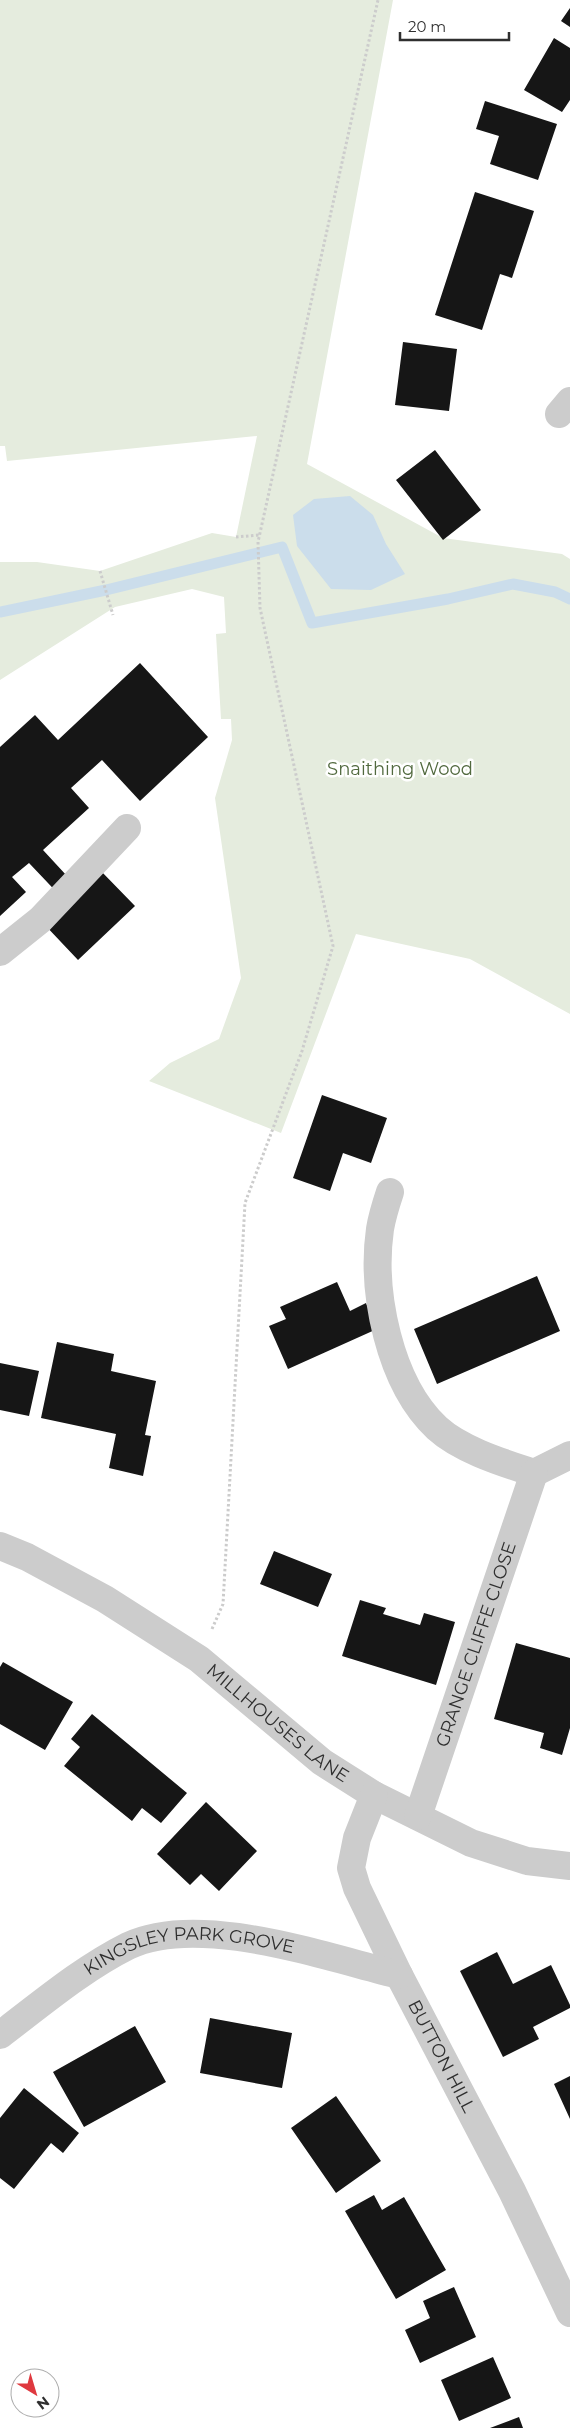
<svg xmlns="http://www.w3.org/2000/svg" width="570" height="2428" font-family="Montserrat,sans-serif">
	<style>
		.green { fill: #e5ecde }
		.water { fill: #cbddeb }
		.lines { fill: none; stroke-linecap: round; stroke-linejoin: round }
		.stream { stroke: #cbddeb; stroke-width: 11 }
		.building { fill: #161616 }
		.path { stroke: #ccc; stroke-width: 3; stroke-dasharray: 2.5 2.5; stroke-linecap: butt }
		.minor { stroke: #ccc; stroke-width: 28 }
		.labels { text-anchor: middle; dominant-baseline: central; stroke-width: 5; stroke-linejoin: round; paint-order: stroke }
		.park-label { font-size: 18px; fill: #51693e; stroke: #fff }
		.street-label { font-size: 18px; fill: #2f2f2f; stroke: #fff }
	</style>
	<rect width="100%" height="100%" fill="#fff"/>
	<path class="green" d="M 0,0 L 393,0 L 307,464 L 443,538 L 562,554 L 570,559 L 570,1014 L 470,959 L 356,934 L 281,1133 L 149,1081 L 170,1063 L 219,1039 L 241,978 L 215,798 L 232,740 L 231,719 L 221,719 L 216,634 L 226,633 L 224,597 L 192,589 L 115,607 L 0,680 L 0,562 L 37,562 L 100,571 L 212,533 L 236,537 L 257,436 L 7,461 L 5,446 L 0,446 Z"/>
	<path class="water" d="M 350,496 L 373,515 L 386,544 L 405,574 L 371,590 L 331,589 L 297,546 L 293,515 L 314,499 Z"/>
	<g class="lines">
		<path class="stream" d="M 0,612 L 106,590 L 282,547 L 312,623 L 448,599 L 513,584 L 555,592 L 570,599"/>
	</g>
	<path class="building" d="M 570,8 L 570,27 L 561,21 Z
		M 554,38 L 570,48 L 570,100 L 562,112 L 524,90 Z
		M 485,101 L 557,124 L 538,180 L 490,164 L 499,136 L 476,129 Z
		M 475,192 L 534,211 L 512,278 L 500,274 L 482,330 L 435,315 Z
		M 403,342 L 457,349 L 449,411 L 395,405 Z
		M 435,450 L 481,510 L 443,540 L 396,480 Z
		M 140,663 L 208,737 L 140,801 L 102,760 L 71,788 L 89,808 L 43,850 L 79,889 L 100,870 L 135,906 L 78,960 L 43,923 L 66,902 L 29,863 L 12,877 L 26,892 L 0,916 L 0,747 L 35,715 L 58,740 Z
		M 322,1095 L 387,1118 L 371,1163 L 343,1153 L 330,1191 L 293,1178 Z
		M 537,1276 L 560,1331 L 437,1384 L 414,1329 Z
		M 337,1282 L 350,1311 L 366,1303 L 377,1329 L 288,1369 L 269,1326 L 286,1319 L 280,1307 Z
		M 57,1342 L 114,1354 L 111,1371 L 156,1381 L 145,1435 L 151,1436 L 143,1476 L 109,1468 L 116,1434 L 41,1418 Z
		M 0,1363 L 39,1371 L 29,1416 L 0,1410 Z
		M 274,1551 L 332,1574 L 318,1607 L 260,1584 Z
		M 360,1600 L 386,1608 L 383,1614 L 420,1625 L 424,1613 L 455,1622 L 436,1685 L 342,1656 Z
		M 516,1643 L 570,1658 L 570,1728 L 562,1755 L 540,1748 L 544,1733 L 494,1719 Z
		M 3,1662 L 73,1702 L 45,1750 L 0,1724 L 0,1667 Z
		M 92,1714 L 187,1793 L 161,1823 L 142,1808 L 132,1821 L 64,1766 L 80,1747 L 71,1739 Z
		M 206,1802 L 257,1851 L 219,1891 L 201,1874 L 190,1885 L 157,1854 Z
		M 497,1952 L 513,1984 L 551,1965 L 570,2005 L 570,2008 L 533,2027 L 539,2039 L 503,2057 L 460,1971 Z
		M 210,2018 L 292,2033 L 282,2088 L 200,2073 Z
		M 135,2026 L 166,2082 L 84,2127 L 53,2072 Z
		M 570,2076 L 570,2119 L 554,2084 Z
		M 24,2088 L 79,2133 L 63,2153 L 51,2143 L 14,2189 L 0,2178 L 0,2118 Z
		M 336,2096 L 381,2161 L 336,2193 L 291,2128 Z
		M 374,2195 L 382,2210 L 404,2197 L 446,2270 L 396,2299 L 345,2211 Z
		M 454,2287 L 476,2337 L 420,2363 L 405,2330 L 430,2318 L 423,2301 Z
		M 493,2357 L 511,2398 L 459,2421 L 441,2380 Z
		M 519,2417 L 523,2428 L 490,2428 Z"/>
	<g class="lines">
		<path class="path" d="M 236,537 L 259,535
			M 100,571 L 113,615
			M 212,1629 L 223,1604 L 245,1203 L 302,1051 L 333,946 L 260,608 L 258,542 L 378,0"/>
		<g class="minor">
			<path d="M 559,414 L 570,401"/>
			<path d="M 0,952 L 40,920 L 127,828"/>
			<path d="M 390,1192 C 386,1204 382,1217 380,1229 C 371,1292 389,1383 437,1428 C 461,1450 504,1463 534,1473 L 570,1455"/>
			<path id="s1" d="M 0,1546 L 27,1557 L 105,1599 L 199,1659 L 322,1762 L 374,1795 L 471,1843 L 527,1861 L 570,1866"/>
			<path id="s2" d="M 374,1795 L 357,1838 L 351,1868 L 357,1888 L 399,1975 L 512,2191 L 570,2313"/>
			<path id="s3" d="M 418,1816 L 534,1473"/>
			<path id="s4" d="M 0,2035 C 41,2004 82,1969 128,1946 C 199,1912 325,1957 399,1975"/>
		</g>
	</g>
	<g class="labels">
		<g class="park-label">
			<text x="400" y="769">Snaithing Wood</text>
		</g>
		<g class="street-label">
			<text stroke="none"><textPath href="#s3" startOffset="181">GRANGE CLIFFE CLOSE</textPath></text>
			<text stroke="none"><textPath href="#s1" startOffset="331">MILLHOUSES LANE</textPath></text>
			<text stroke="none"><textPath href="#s4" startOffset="216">KINGSLEY PARK GROVE</textPath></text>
			<text stroke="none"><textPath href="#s2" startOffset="286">BUTTON HILL</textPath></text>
		</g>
	</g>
	<g transform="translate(35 2393) rotate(142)"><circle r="24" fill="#ffffff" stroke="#acacac"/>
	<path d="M0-4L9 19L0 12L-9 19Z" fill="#df393f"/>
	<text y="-8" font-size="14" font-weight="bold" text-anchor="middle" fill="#2f2f2f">N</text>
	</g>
	<path d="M400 32v8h109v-8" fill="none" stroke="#2f2f2f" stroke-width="2.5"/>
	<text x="408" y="32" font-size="15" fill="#2f2f2f" stroke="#ffffff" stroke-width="4" paint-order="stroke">20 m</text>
</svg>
